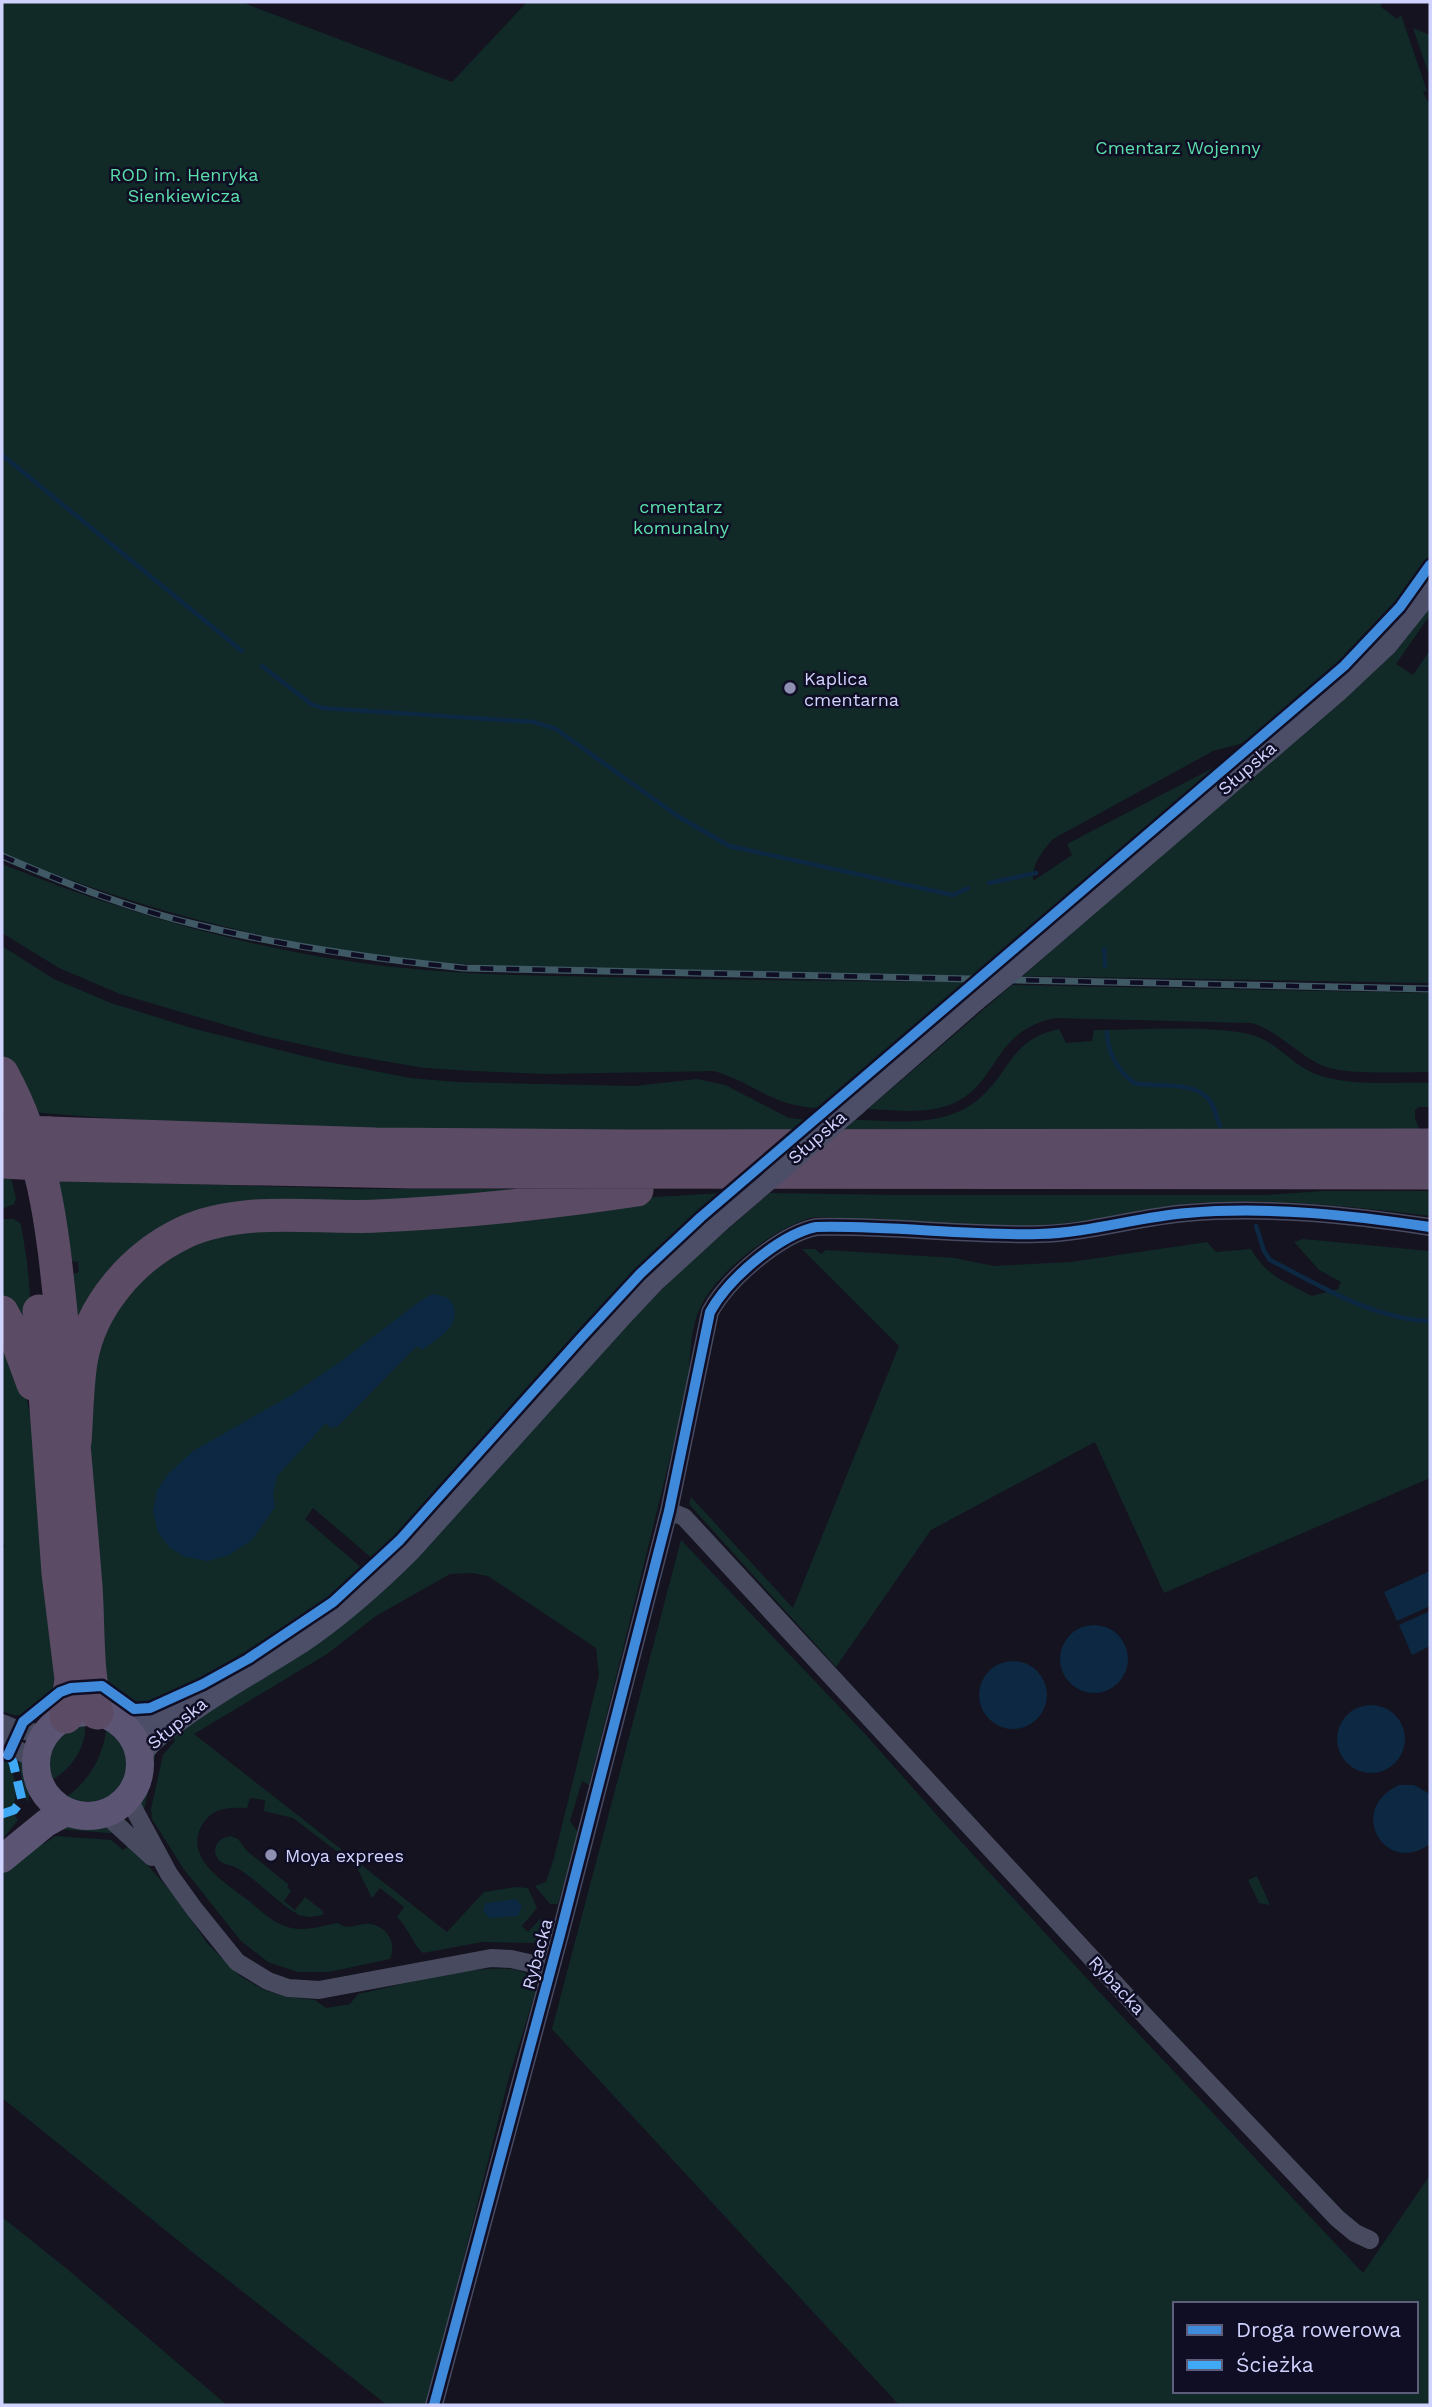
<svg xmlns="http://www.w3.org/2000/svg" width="1432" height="2407" font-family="'Work Sans',sans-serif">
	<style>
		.green { fill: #112a28; fill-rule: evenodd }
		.water { fill: #0d2842 }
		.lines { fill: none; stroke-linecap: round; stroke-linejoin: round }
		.stream { stroke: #0d2842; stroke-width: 4.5 }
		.minor { stroke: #484a60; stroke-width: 18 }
		.secondary { stroke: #4b4e66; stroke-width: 24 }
		.primary { stroke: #5b5473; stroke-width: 28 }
		.motorway { stroke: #5c4b65; stroke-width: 33 }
		.rail-casing { stroke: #3f5a65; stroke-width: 7 }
		.rail { stroke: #0f0e24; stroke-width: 4.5; stroke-dasharray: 13; stroke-linecap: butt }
		.secondary-bridge { stroke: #4b4e66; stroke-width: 24 }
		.motorway-bridge { stroke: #5c4b65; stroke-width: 33 }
		.quiet { stroke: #3fa9f5; stroke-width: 9; stroke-dasharray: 18 9; stroke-linecap: butt }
		.cycleway-casing { stroke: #0f0e24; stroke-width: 15 }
		.cycleway { stroke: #408adc; stroke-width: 10 }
		.poi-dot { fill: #8f90b1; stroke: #0f0e24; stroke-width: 2.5 }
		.labels { text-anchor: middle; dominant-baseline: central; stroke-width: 5; stroke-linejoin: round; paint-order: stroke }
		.park-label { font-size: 18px; fill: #5ce0ab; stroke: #0f0e24 }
		.poi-label { font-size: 18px; fill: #d1d3ff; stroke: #0f0e24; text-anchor: start }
		.street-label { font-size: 18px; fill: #d1d3ff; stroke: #0f0e24 }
	</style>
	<rect width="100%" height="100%" fill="#14131f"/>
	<path class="green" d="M 2,2 L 241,2 L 452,82 L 527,2 L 1382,2 L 1381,7 L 1397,19 L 1401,15 L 1427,91 L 1423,92 L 1430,106 L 1430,557 L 1401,598 L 1352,653 L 1243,743 L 1213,751 L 1053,839 C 1042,852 1032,863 1033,881 L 1072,855 L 1067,844 L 1213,768 L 1214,772 L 975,976 C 868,973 760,971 653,969 C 554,968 455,967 357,953 C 234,934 116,901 2,853 Z
		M 1413,28 L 1430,35 L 1430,78 Z
		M 1430,604 L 1430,615 L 1396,664 L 1413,675 L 1430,650 L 1430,983 L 1023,976 L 1157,857 Z
		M 2,864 C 136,918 280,958 425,970 C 485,975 545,976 604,977 C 726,980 847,981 969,982 L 821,1108 C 772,1107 757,1084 714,1071 L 547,1074 L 473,1071 L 424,1068 L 349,1055 L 259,1035 L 120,994 L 59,968 L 2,933 Z
		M 2,946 L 54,979 L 111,1003 L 195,1029 L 324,1061 L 410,1078 L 457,1082 L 635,1086 L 697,1079 L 725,1085 L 789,1118 L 807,1120 L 794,1131 C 539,1130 284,1134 30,1112 L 2,1054 Z
		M 1012,985 L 1430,993 L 1430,1072 C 1404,1072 1350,1075 1326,1067 C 1299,1057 1280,1031 1251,1023 L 1055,1018 C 992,1031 999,1083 954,1103 C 927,1115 896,1110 868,1109 Z
		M 1059,1029 L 1066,1043 L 1092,1041 L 1094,1030 C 1143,1030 1196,1025 1244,1033 C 1276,1039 1287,1061 1313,1073 C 1346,1087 1395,1082 1430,1083 L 1430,1107 L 1419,1107 L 1415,1110 L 1415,1118 L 1420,1131 L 844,1129 L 855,1120 C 897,1121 946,1128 980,1098 C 1011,1071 1011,1039 1059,1029 Z
		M 2,1177 L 11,1178 L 16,1199 L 14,1204 L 2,1209 Z
		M 53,1180 L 360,1189 L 569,1189 L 196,1219 L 76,1346 L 71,1275 L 79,1272 L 78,1262 L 70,1261 Z
		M 1324,1191 L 1430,1191 L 1430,1216 C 1349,1206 1268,1197 1186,1204 C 1138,1209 1091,1223 1043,1225 C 967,1228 890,1220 814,1217 C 776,1226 716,1272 700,1308 C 687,1336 692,1372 684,1402 C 652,1530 621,1658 589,1785 L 582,1781 L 570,1821 L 578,1832 L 558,1904 L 550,1904 L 535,1886 L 546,1882 L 554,1858 L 599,1675 L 596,1648 L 488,1576 L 472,1573 L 450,1574 L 376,1616 L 327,1654 L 194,1734 L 447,1932 L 484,1892 L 517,1887 L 528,1888 L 537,1908 L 522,1926 L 528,1932 L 540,1919 L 548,1920 L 554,1926 L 553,1930 L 547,1929 L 534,1943 L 482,1942 L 423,1953 C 412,1944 409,1928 397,1917 L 404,1907 L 380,1888 L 372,1898 L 357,1868 L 339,1853 L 293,1818 L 264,1811 L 265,1800 L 250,1798 L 247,1808 C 231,1807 214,1807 204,1822 C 180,1857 226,1883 249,1901 C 260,1910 272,1922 285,1926 C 302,1933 321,1926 338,1923 C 350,1932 358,1922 371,1924 C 388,1927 397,1944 390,1959 L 329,1972 L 298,1972 L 268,1962 L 241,1941 L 183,1868 L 152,1819 L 151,1809 L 163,1755 L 175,1741 L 171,1734 L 283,1663 L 586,1366 L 687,1264 L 770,1193 L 897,1195 L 1265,1195 Z
		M 722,1193 L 664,1243 L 607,1302 L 374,1560 L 313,1508 L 305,1519 L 363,1569 C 318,1610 269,1640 218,1670 C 195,1683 167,1701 140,1706 L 109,1688 L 107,1684 L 85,1442 L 89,1372 L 119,1296 L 206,1233 L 424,1222 L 655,1197 Z
		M 2,1213 L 3,1219 L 14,1219 L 21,1224 L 27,1262 L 37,1367 L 2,1298 Z
		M 1303,1239 L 1430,1251 L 1430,1478 L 1164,1593 L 1095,1442 L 931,1530 L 836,1667 L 689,1504 L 691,1497 L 793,1608 L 899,1346 L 802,1249 L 815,1249 L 821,1254 L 826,1250 L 955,1258 L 994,1266 L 1071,1262 L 1207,1242 L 1216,1252 L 1251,1249 C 1265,1275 1286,1282 1312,1296 L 1338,1289 L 1341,1282 L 1319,1270 L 1294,1242 Z
		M 2,1331 L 23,1383 L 33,1427 L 55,1677 L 52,1695 C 33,1710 27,1722 2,1711 L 2,1550 L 5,1546 L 2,1544 Z
		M 681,1540 L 866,1735 L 943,1822 L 1104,1997 L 1363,2273 L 1430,2175 L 1430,2405 L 899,2405 L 552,2029 ZM 1175,2304 L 1416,2304 L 1416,2391 L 1175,2391 Z
		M 103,1693 L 136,1714 L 124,1719 C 111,1713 109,1705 103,1693 Z
		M 84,1723 C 90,1744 68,1774 49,1781 C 39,1753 56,1730 84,1723 Z
		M 109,1730 C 158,1765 103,1833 65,1798 C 88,1782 102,1759 106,1731 Z
		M 156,1751 L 145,1806 L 142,1814 L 138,1801 L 146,1765 L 148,1757 Z
		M 17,1754 C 31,1767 34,1785 27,1803 Z
		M 2,1756 C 13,1764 20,1793 13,1805 L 2,1811 Z
		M 13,1813 L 18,1820 L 2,1840 L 2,1816 Z
		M 68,1821 L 102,1824 L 118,1832 L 110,1833 L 57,1829 Z
		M 55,1836 L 111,1840 L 123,1850 L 130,1845 L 173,1894 L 208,1944 L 240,1976 L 264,1990 L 287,1997 L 315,2000 L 326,2008 L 350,2004 L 358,1994 C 393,1987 493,1959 523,1972 C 530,1975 534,1979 537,1987 L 509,2077 L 427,2405 L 387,2405 L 201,2259 L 2,2098 L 2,1867 L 38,1838 L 44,1844 Z
		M 231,1836 L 238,1839 L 247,1851 L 289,1885 L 287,1887 L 291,1891 L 284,1901 L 295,1910 L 305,1897 L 323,1911 L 323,1915 L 309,1917 L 299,1915 C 276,1902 259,1881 237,1868 C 231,1864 223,1866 218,1859 C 210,1847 220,1837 231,1836 Z
		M 1257,1876 L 1270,1905 L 1259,1903 L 1248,1880 Z
		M 2,2217 L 67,2269 L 227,2405 L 2,2405 Z"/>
	<path class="water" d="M 433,1294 C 443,1296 452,1297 454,1309 C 458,1329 436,1339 422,1350 L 417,1346 L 338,1426 L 331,1428 L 326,1423 L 277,1476 L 273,1493 L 275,1507 L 252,1540 L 229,1555 L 208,1561 L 185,1557 L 170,1548 L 158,1532 L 153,1511 L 157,1491 L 168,1474 L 193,1451 L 293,1394 L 337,1364 L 423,1299 Z
		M 1430,1571 L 1430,1606 L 1397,1621 L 1384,1592 Z
		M 1430,1611 L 1430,1646 L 1412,1655 L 1399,1625 Z
		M1060 1659a34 34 0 1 1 68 0a34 34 0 1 1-68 0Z
		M979 1695a34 34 0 1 1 68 0a34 34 0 1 1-68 0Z
		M1337 1739a34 34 0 1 1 68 0a34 34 0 1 1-68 0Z
		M 1399,1785 L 1414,1785 L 1430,1794 L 1430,1844 C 1386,1877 1345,1810 1399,1785 Z
		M 516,1899 L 522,1906 L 518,1916 L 489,1918 L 483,1910 L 486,1903 Z"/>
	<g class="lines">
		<path class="stream" d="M 2,455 L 242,651
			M 262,666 L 311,704 L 322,708 L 534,722 L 556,729 L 676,815 L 729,846 L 953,895 L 968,888
			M 989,883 L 1036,873
			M 1104,949 L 1105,966
			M 1107,1032 C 1108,1054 1117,1069 1134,1083 C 1158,1088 1198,1079 1212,1104 C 1215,1111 1217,1119 1220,1126
			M 1256,1226 L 1264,1251 L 1270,1260 C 1321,1286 1372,1319 1430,1321"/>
		<path class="minor" d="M 669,1511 L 684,1517 L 1145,2016 L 1337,2218 L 1355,2233 L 1370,2240
			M 2,1723 L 19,1730 L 45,1734
			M 2,1740 L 36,1761
			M 128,1798 L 169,1874 L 195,1910 L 237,1962 L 268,1981 L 288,1988 L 319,1990 L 491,1958 L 511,1959 L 551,1968
			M 105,1814 L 152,1857
			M 434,2405 L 560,1935 L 669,1511 L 710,1312 C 728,1279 779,1235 816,1227 C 890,1225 965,1236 1039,1234 C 1089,1233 1137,1217 1187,1213 C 1268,1206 1350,1215 1430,1227"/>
		<path class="secondary" d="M 1012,969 L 1336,691 L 1386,644 L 1430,589
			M 854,1105 L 974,1000
			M 125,1728 L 179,1708
			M 139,1755 C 151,1738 166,1728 183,1716 C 220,1689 261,1667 300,1642 C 340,1615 376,1583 410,1549 L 621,1315 L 653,1281 L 724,1216"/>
		<path class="primary" d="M36 1764a52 52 0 1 1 104 0a52 52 0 1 1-104 0Z
			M 2,1859 L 46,1823 L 66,1812"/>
		<path class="motorway" d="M 2,1073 C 48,1157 53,1238 63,1331 C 72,1416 79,1500 86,1586 C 89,1629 86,1670 97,1713
			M 49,1133 L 375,1144 L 629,1146 L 1430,1145
			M 60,1165 L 411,1172 L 1430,1173
			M 39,1311 L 58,1573 L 71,1679 L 66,1717
			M 2,1312 L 16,1338 L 33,1384
			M 75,1442 C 77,1415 77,1388 81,1362 C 90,1306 133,1257 183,1233 C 205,1222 231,1218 255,1216 C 295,1213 337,1218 377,1216 C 464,1212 551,1203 637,1190"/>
		<g class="rail-casing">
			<path id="rail" d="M 2,856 C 67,884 133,910 202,926 C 288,947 376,959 464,968 L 1430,989"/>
		</g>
		<use href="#rail" class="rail"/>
		<path class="secondary-bridge" d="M 974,1000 L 1012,969
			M 724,1216 L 854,1105"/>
		<path class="motorway-bridge" d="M 2,1131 L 49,1133
			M 2,1162 L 60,1165"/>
		<path class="quiet" d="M 2,1814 L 14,1810 L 22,1800 L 13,1762 L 5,1752"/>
		<g class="cycleway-casing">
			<path id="cycleway" d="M 8,1755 L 23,1722 L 60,1692 L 71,1688 L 102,1686 L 134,1709 L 150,1708 L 203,1684 L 248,1659 L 333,1602 L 400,1540 L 580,1339 L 640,1274 L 701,1217 L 1344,666 L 1400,607 L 1430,565
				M 434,2405 L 560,1935 L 669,1511 L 710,1312 C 728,1279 779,1235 816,1227 C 890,1225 965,1236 1039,1234 C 1089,1233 1137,1217 1187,1213 C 1268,1206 1350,1215 1430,1227"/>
		</g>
		<use href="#cycleway" class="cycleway"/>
	</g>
	<g class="poi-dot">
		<circle cx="790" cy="688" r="7"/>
		<circle cx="271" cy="1855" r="7"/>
	</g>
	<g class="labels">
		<g class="park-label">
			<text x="1178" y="147">Cmentarz Wojenny</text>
			<text x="184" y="174">ROD im. Henryka<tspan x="184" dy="21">Sienkiewicza</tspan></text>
			<text x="681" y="506">cmentarz<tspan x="681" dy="21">komunalny</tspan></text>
		</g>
		<g class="poi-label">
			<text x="804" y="678">Kaplica<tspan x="804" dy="21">cmentarna</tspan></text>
			<text x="285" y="1855">Moya exprees</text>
		</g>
		<g class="street-label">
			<text transform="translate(1247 768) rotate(-41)">Słupska</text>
			<text transform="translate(817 1137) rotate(-41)">Słupska</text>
			<text transform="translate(177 1723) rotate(-39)">Słupska</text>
			<text transform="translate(537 1954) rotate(-75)">Rybacka</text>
			<text transform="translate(1117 1985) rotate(47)">Rybacka</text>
		</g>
	</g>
	<rect width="1432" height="2407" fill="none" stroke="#d1d3ff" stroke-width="7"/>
	<rect x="1173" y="2302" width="245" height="91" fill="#0f0e24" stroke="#5d5d7c" stroke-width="2"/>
	<rect x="1187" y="2325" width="35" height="10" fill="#408adc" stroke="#5d5d7c" stroke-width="2"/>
	<text x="1236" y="2337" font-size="21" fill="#d1d3ff">Droga rowerowa</text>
	<rect x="1187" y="2360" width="35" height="10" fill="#3fa9f5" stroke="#5d5d7c" stroke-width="2"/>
	<text x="1236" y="2372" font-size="21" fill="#d1d3ff">Ścieżka</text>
</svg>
